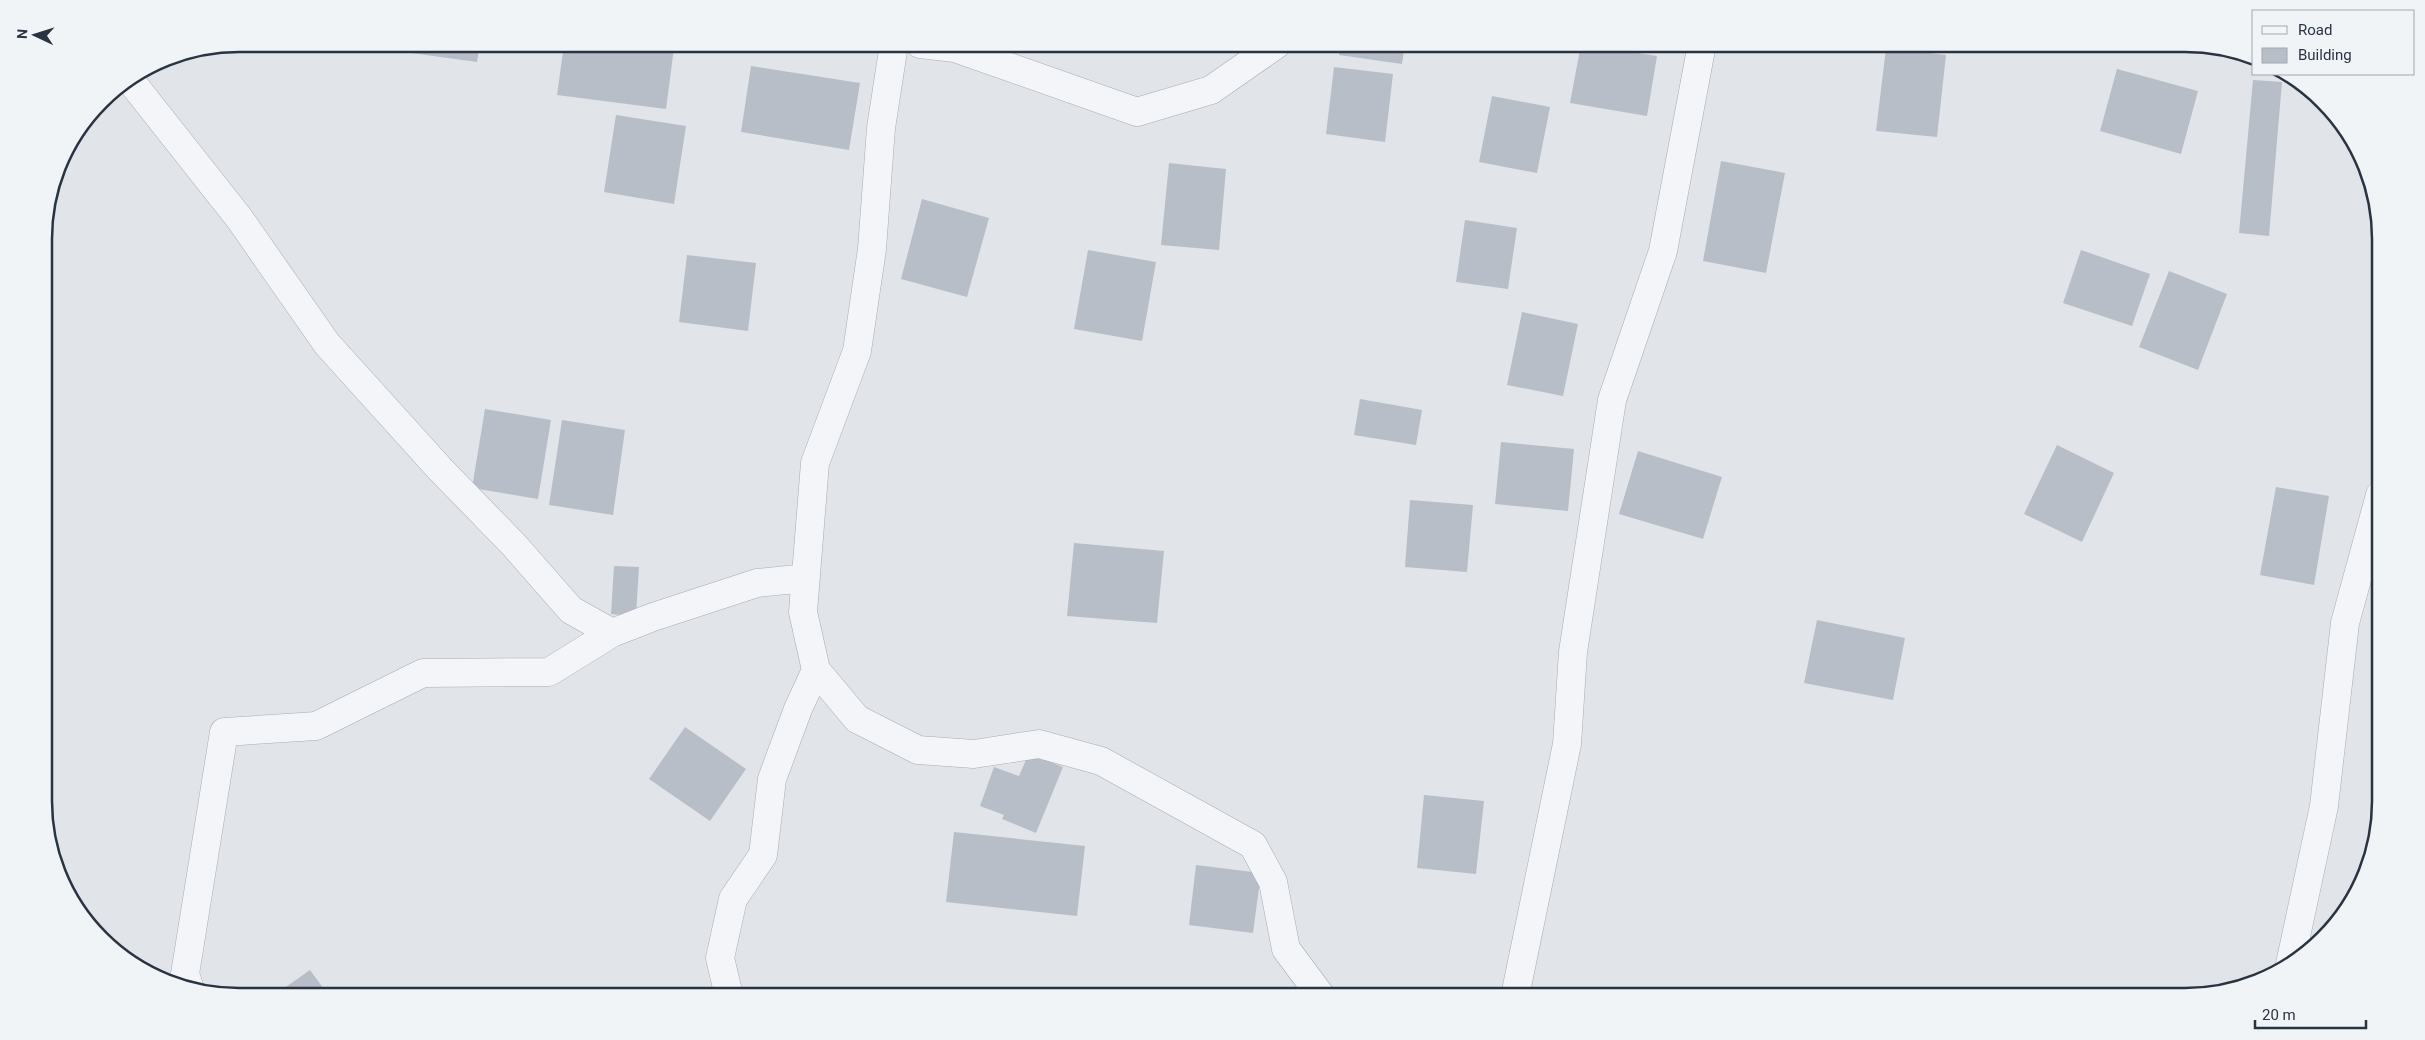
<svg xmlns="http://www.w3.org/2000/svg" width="2425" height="1040" font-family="Roboto,sans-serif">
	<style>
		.building { fill: #b8bec7 }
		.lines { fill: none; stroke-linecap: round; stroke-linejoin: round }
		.minor-casing { stroke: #a6acb4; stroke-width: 29 }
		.minor { stroke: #f4f5f8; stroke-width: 28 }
		.rim { fill: none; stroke: #293342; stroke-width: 2.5 }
	</style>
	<rect width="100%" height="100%" fill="#e1e5ea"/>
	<path class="building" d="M 405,44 L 480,44 L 477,62 L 404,52 Z
		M 564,44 L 644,44 L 674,48 L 666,109 L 557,95 Z
		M 1341,44 L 1405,44 L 1402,64 L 1339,55 Z
		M 1581,44 L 1657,56 L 1647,116 L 1570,103 Z
		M 1886,48 L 1946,55 L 1937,137 L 1876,131 Z
		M 751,66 L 860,83 L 849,150 L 741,132 Z
		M 1334,67 L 1393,74 L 1385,142 L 1326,134 Z
		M 2117,69 L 2198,91 L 2181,154 L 2100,131 Z
		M 2253,80 L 2282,82 L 2269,236 L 2239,233 Z
		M 1492,96 L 1550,107 L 1537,173 L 1479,162 Z
		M 616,115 L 686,126 L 674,204 L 604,192 Z
		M 1721,161 L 1785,173 L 1766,273 L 1703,261 Z
		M 1169,163 L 1226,169 L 1219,250 L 1161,245 Z
		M 922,199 L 989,218 L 967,297 L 901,279 Z
		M 1465,220 L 1517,228 L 1508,289 L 1456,282 Z
		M 1088,250 L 1156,262 L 1142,341 L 1074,329 Z
		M 2081,250 L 2150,274 L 2132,326 L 2063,303 Z
		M 687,255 L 756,263 L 748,331 L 679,322 Z
		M 2169,271 L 2227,294 L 2198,370 L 2139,347 Z
		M 1522,312 L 1578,324 L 1563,396 L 1507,385 Z
		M 1360,399 L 1422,410 L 1416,445 L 1354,435 Z
		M 485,409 L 551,420 L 538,499 L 472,488 Z
		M 562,420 L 625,430 L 613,515 L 549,505 Z
		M 1501,442 L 1574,449 L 1568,511 L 1495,504 Z
		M 2057,445 L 2114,473 L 2082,542 L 2024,514 Z
		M 1638,451 L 1722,477 L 1703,539 L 1619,514 Z
		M 2276,487 L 2329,496 L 2314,585 L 2260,575 Z
		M 1410,500 L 1473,505 L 1467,572 L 1405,567 Z
		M 1074,543 L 1164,551 L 1157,623 L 1067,616 Z
		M 614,566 L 639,567 L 636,616 L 611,614 Z
		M 1817,620 L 1905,638 L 1893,700 L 1804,683 Z
		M 685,727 L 746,769 L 710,821 L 649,779 Z
		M 1029,753 L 1063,767 L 1036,833 L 1002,819 L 1004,815 L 980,806 L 994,767 L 1019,776 Z
		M 1424,795 L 1484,801 L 1476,874 L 1417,868 Z
		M 954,832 L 1085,846 L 1077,916 L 946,902 Z
		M 1196,865 L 1261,873 L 1253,933 L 1189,925 Z
		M 310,970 L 329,996 L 273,996 Z
		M 1395,988 L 1446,995 L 1446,996 L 1394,996 Z"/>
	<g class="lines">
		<g class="minor-casing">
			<path id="minor" d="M 894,44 L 881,128 L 872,249 L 857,351 L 815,463 L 803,612 L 816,670 L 857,719 L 918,750 L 974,754 L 1039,744 L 1101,761 L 1253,845 L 1273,882 L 1286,949 L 1321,996
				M 920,44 L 955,48 L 1137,112 L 1211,90 L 1277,44
				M 130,80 L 239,218 L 327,344 L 440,469 L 514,545 L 571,610 L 612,633 L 653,617 L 757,583 L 806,578
				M 2290,964 L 2324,806 L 2345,623 L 2380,495
				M 189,986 L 185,974 L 224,732 L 316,726 L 423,673 L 549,672 L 612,633
				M 729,996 L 720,958 L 733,899 L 763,855 L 772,779 L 798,709 L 816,670
				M 1515,996 L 1567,744 L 1573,652 L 1612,400 L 1663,251 L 1702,44"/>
		</g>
		<use href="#minor" class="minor"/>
	</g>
	<path d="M0 0H2425V1040H0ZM239 52H2185A187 187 0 0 1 2372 239V801A187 187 0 0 1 2185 988H239A187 187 0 0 1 52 801V239A187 187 0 0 1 239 52Z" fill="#f1f4f7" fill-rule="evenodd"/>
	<path class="rim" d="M239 52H2185A187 187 0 0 1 2372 239V801A187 187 0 0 1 2185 988H239A187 187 0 0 1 52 801V239A187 187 0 0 1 239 52Z"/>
	<rect x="2252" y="10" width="162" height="65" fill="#f1f4f7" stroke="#a1a7af"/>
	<rect x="2262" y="26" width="25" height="8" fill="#f4f5f8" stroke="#a1a7af"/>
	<text x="2298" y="35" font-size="15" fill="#293342">Road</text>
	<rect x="2262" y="48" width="25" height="15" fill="#b8bec7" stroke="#a1a7af"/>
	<text x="2298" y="60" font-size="15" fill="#293342">Building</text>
	<g transform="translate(35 35) rotate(274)" stroke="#f1f4f7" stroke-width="4" paint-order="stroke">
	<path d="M0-4L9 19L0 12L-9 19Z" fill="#293342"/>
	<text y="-8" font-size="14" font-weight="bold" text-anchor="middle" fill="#293342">N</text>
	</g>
	<path d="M2255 1020v8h111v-8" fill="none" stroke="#293342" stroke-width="2.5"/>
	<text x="2262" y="1020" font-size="15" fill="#293342" stroke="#f1f4f7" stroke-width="4" paint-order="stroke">20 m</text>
</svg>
